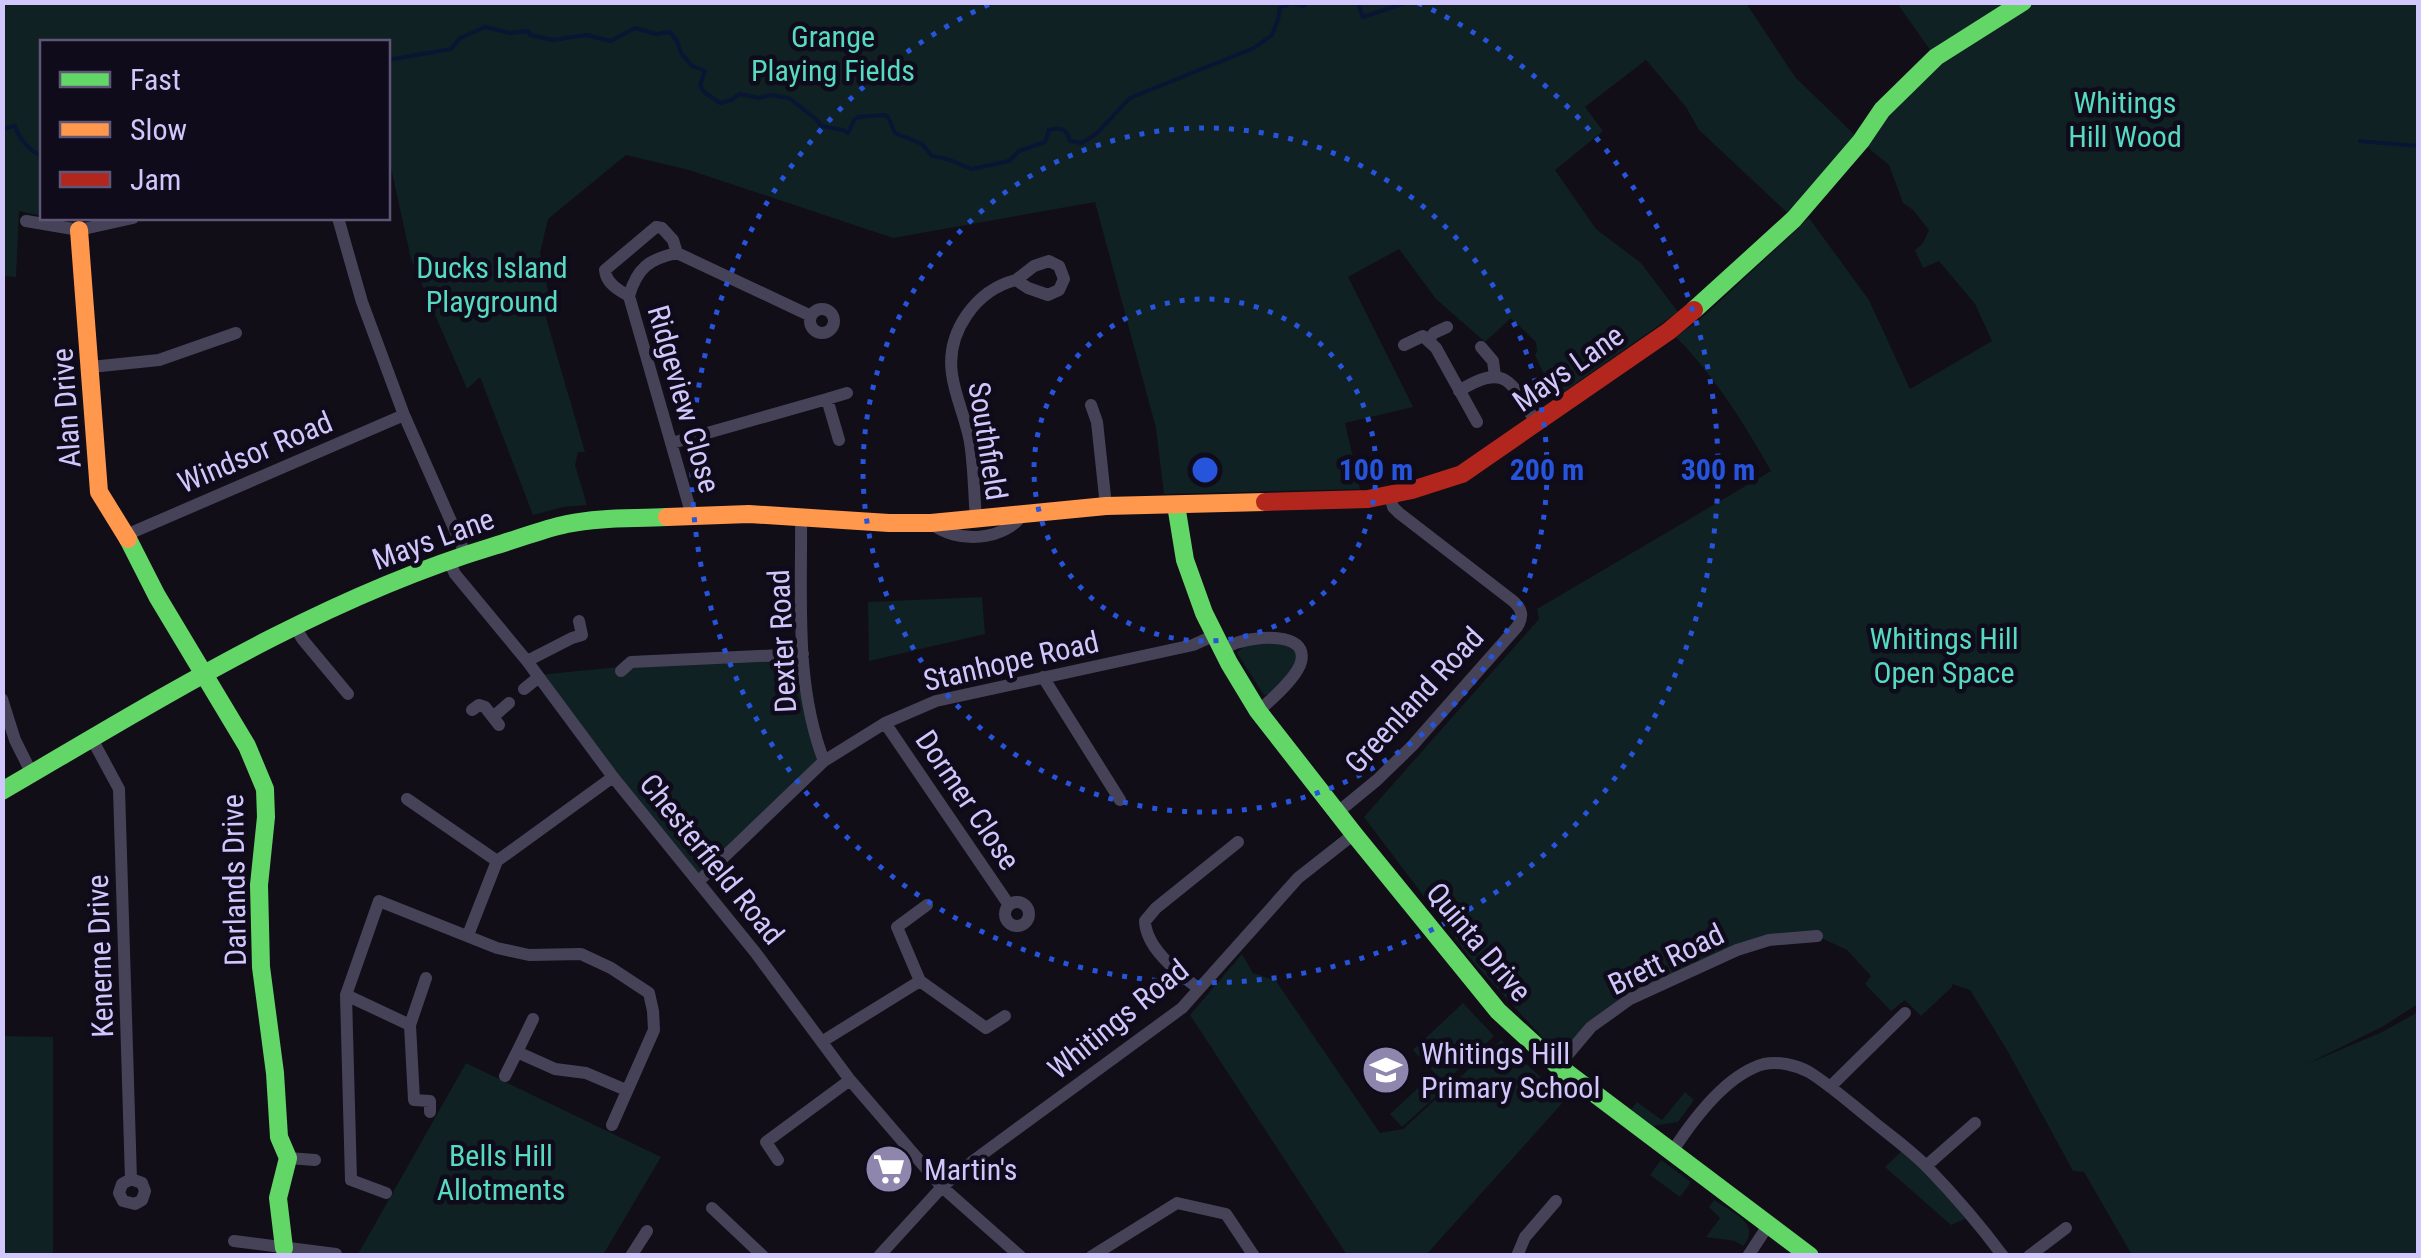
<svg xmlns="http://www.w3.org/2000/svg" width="2421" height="1258" font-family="'Roboto Condensed',sans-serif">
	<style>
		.green { fill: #0f2123 }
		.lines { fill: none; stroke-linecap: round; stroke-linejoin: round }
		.stream { stroke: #0a1533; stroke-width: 4 }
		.street { stroke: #464359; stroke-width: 12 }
		.fast { stroke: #63d668; stroke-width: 18 }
		.slow { stroke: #ff974d; stroke-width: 18 }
		.jam { stroke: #b3261e; stroke-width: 18 }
		.ring { fill: none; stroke: #2654da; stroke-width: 5; stroke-dasharray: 5 10 }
		.labels { text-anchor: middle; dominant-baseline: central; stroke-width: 9; stroke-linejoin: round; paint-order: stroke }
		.park-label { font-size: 30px; fill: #57dac2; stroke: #0f0b1b }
		.street-label { font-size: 30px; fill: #d1c7fd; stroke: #0f0b1b }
		.poi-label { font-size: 30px; fill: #d1c7fd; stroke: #0f0b1b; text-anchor: start }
		.centre { fill: #2654da; stroke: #0f0b1b; stroke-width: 5 }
		.ring-label { font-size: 30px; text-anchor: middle; font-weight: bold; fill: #2654da; stroke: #0f0b1b; stroke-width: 9; stroke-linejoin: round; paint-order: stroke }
	</style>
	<rect width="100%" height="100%" fill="#110e18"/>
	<path class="green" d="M 3,3 L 1746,3 L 1795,77 L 1861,141 L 1935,57 L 1897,3 L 2418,3 L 2418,1004 L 2382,1027 L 2307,1064 L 2382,1032 L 2418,1012 L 2418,1255 L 2132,1255 L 2084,1172 L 2073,1171 L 2007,1050 L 1970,990 L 1952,984 L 1952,987 L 1921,1016 L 1905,1000 L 1891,1011 L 1865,984 L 1871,976 L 1847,950 L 1817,936 L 1768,940 L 1630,999 L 1563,1060 L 1474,963 L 1364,817 L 1539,619 L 1537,609 L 1771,471 C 1744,423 1715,377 1676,337 L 1704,316 L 1809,218 L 1869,300 L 1910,389 L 1992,341 L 1975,304 L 1939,261 L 1923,268 L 1915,250 L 1923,243 L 1929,230 L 1913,210 L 1903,203 L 1889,165 L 1861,142 L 1794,219 L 1699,130 L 1686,107 L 1646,60 L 1585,107 L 1603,131 L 1555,170 L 1596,229 L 1641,263 L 1678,312 L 1555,398 L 1535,355 L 1537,351 L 1536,342 L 1511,318 L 1485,342 L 1436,299 L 1399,249 L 1348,277 L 1413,407 L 1345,423 L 1360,489 L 1164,494 L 1156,428 L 1095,202 L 893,238 L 689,170 L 626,155 L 548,219 L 540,253 L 548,292 L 546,310 L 544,311 L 585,452 L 578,452 L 575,465 L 587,505 L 563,507 L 533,515 L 480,377 L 467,389 L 411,259 L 388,154 L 388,42 L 42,42 L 42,216 L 19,211 L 16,277 L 3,276 Z
		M 982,597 L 985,634 L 869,661 L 868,602 Z
		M 1250,644 L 1285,644 L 1296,652 L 1297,661 L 1273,693 L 1264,695 L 1237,653 L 1244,646 Z
		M 803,654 L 824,761 L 698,882 L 538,675 L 738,655 Z
		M 1242,954 L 1253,973 L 1276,981 L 1380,1133 L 1403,1129 L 1501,1040 L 1565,1100 L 1426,1255 L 1347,1255 L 1190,1015 Z
		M 1463,1003 L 1494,1036 L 1444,1083 L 1413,1050 Z
		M 3,1036 L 53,1037 L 53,1255 L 3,1255 Z
		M 466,1063 L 661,1157 L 603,1255 L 357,1256 Z
		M 1431,1076 L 1443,1090 L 1402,1127 L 1390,1114 Z
		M 1685,1092 L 1694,1100 L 1678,1122 L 1653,1126 L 1631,1110 L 1637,1102 L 1662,1120 Z
		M 1905,1148 L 1972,1216 L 1951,1225 L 1885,1167 Z
		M 1661,1160 L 1691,1182 L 1680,1197 L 1650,1175 Z
		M 1714,1200 C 1731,1212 1763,1224 1743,1246 L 1735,1241 L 1706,1237 L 1720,1218 L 1709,1207 Z"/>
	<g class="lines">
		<path class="stream" d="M 1357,2 L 1363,17 L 1408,2
			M 388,60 L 451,49 L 460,38 L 485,27 L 510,33 L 528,31 L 530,35 L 553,40 L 586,35 L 611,41 L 635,28 L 656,34 L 670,32 L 677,41 L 681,53 L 692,66 L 705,71 L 700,85 L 704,92 L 720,103 L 731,100 L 740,94 L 759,98 L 770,95 L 789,98 L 817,120 L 821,126 L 843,130 L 848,133 L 854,120 L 858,117 L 884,115 L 888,117 L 895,133 L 922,144 L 932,156 L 947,159 L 972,169 L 1009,161 L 1019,151 L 1045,142 L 1049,130 C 1061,127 1067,129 1070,141 L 1082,143 L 1096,134 L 1130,98 L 1254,48 L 1272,35 L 1278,20 L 1280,8 L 1292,3 L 1304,6 L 1309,2
			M 2,129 L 15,126 C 20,141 29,149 42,157
			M 2360,141 L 2418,146"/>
		<path class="street" d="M 338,218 L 362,302 L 404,415 L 465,553
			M 26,221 L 79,230 L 133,218
			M 629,296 C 637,268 649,259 677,253
			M810 321a12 12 0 1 1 24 0a12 12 0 1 1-24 0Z
			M 1429,339 L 1434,333 L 1447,327
			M 1404,345 L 1423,336 L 1436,348 L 1477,422
			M 1481,347 L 1493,361 L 1495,376
			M 91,367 L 159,360 L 236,333
			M 1459,391 C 1508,360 1512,385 1537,424
			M 827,399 L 847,393
			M 1091,405 L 1097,422 L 1106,506
			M 672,443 L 827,399 L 839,440
			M 692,516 L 629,296 C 618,290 606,283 605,270 L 656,227 L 662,228 L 673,240 L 677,253 L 811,316
			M 801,516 C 802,597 794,684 824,761
			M 976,520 C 974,494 974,468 970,442 C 966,419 955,397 952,374 C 946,332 976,290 1016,280 L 1028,288 L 1048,295 L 1059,290 L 1064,279 L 1059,266 L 1049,261 L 1034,266 L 1016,280
			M 931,523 C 955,544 1007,542 1024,512
			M 126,535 L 404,415
			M 448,559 L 455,574 L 527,661 L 613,777 L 755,952 L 850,1080 L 942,1187 L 1020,1256
			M 295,627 L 303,640 L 348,694
			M 1221,650 C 1225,649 1232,644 1236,643 C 1252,637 1309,630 1301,662 C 1297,677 1270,701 1258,711
			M 527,661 L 572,638 L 582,635 L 579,621
			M 621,671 L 631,662 L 803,654
			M 1043,677 L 1120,800
			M 524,689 L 539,677
			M 2,699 L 15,740 L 32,774
			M 472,710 L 479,705 L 485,707 L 499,725
			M 493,717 L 509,703
			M 885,723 L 1009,905
			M 92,739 L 119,789 L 131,1179 L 122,1184 L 119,1193 L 123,1201 L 135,1204 L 142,1200 L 145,1191 L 142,1183 L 131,1179
			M 407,799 L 497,861
			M 1338,812 L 1377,780 L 1412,746 L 1517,627 C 1524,616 1522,609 1513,601 L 1399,513 L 1393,507 L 1390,496
			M 698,882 L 824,761 L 885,723 L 936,701 L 1193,645 L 1213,636
			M1005 914a12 12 0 1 1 24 0a12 12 0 1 1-24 0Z
			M 927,905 L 897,927 L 920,981 L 986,1028 L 1005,1016
			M 468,935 L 497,861 L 613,777
			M 426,978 L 410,1025 L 414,1100 L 430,1101 L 430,1112
			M 1199,989 C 1179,973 1146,949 1145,921 L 1156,908 L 1238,842
			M 346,995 L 410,1025
			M 823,1041 L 920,981
			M 517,1052 L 533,1019
			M 1558,1066 L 1591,1027 L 1630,999 L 1737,950 L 1769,940 L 1817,936
			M 505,1076 L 517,1052 L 555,1069 L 586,1073 L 626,1090
			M 1830,1087 L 1905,1013
			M 1672,1152 C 1692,1121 1727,1074 1764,1064 C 1779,1061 1796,1065 1809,1072 C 1830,1085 1850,1103 1870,1119 C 1889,1135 1911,1150 1928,1168 C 1955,1196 1980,1225 2003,1256
			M 288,1158 L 315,1160
			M 778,1160 L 766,1142 L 850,1080
			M 1926,1166 L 1975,1123
			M 386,1193 L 351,1180 L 346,995 L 379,901 L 497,948 L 529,955 L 581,954 L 611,968 L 649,993 L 653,1011 L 654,1030 L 612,1125
			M 712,1208 L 763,1256
			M 234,1241 L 336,1254
			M 631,1256 L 647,1231
			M 879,1256 L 942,1187 L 973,1161 L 1182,1008 L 1298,878 L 1354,834
			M 1092,1256 L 1177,1203 L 1226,1214 L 1254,1256
			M 1517,1256 L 1525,1237 L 1556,1201
			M 1748,1256 L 1769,1224
			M 2029,1256 L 2066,1228"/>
		<path class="fast" d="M 1694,310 L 1794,219 L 1861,141 L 1882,110 L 1936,57 L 2023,2
			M 1176,505 L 1185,560 L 1204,613 L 1229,663 L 1258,711 L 1354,834 L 1498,1011 L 1558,1066 L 1810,1256
			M 128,539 L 157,596 L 247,746 L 265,789 L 266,817 L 259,885 L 261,967 L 275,1073 L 279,1137 L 288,1158 L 278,1198 L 284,1248
			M 2,791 C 160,699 318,599 494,546 C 518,539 543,529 567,524 C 600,517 634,519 667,517"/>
		<path class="slow" d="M 79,230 L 99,492 L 128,539
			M 667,517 L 749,514 L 889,523 L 931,523 L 1106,506 L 1265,502"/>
		<path class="jam" d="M 1265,502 L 1368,499 L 1412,490 L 1462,474 L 1669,331 L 1694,310"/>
	</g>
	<g class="ring">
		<circle cx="1205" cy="470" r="171"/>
		<circle cx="1205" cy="470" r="342"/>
		<path d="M1418 3A513 513 0 1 1 992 3"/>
	</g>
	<defs>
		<g id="school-disc" transform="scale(2.5)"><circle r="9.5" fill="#8e86ad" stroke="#0f0b1b"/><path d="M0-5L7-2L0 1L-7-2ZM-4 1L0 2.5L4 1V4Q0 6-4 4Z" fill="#fff"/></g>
		<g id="supermarket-disc" transform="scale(2.5)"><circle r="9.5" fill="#8e86ad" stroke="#0f0b1b"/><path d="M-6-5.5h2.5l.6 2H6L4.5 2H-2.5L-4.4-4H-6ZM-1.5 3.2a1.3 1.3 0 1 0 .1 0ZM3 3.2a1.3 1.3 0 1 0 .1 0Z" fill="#fff"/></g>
	</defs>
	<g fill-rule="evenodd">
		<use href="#school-disc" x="1386" y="1070"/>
		<use href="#supermarket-disc" x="889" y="1169"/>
	</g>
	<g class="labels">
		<g class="park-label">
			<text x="833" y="36">Grange<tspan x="833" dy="34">Playing Fields</tspan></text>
			<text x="2125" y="102">Whitings<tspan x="2125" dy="34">Hill Wood</tspan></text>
			<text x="492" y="267">Ducks Island<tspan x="492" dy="34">Playground</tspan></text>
			<text x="1944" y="638">Whitings Hill<tspan x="1944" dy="34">Open Space</tspan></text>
			<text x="501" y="1155">Bells Hill<tspan x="501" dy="34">Allotments</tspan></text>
		</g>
		<g class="street-label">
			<text transform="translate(1568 368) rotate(-35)">Mays Lane</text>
			<text transform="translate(684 399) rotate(74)">Ridgeview Close</text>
			<text transform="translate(66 408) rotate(-94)">Alan Drive</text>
			<text transform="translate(988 441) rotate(81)">Southfield</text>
			<text transform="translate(255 452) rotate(-23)">Windsor Road</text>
			<text transform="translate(433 539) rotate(-20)">Mays Lane</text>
			<text transform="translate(782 641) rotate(-93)">Dexter Road</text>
			<text transform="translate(1011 661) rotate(-13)">Stanhope Road</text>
			<text transform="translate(1414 700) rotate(-47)">Greenland Road</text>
			<text transform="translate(968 800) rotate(56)">Dormer Close</text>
			<text transform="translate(712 859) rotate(51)">Chesterfield Road</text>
			<text transform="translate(234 880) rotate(-91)">Darlands Drive</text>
			<text transform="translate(1479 942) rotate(50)">Quinta Drive</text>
			<text transform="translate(100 956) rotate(-92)">Kenerne Drive</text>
			<text transform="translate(1666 959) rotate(-26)">Brett Road</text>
			<text transform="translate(1118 1019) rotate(-39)">Whitings Road</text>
		</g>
		<g class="poi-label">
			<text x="1421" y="1053">Whitings Hill<tspan x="1421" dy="34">Primary School</tspan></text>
			<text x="924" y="1169">Martin's</text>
		</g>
	</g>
	<circle cx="1205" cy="470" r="15" class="centre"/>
	<g class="ring-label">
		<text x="1376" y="480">100 m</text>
		<text x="1547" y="480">200 m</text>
		<text x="1718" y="480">300 m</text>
	</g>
	<rect width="2421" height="1258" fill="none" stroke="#d1c7fd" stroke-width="10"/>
	<rect x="40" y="40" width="350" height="180" fill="#0f0b1b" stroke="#5d5675" stroke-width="2.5"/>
	<rect x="60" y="72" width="50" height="15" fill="#63d668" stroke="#5d5675" stroke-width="2.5"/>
	<text x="130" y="90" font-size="30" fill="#d1c7fd">Fast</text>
	<rect x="60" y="122" width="50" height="15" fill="#ff974d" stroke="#5d5675" stroke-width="2.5"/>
	<text x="130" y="140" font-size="30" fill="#d1c7fd">Slow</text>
	<rect x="60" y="172" width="50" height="15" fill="#b3261e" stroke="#5d5675" stroke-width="2.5"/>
	<text x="130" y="190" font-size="30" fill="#d1c7fd">Jam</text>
</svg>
